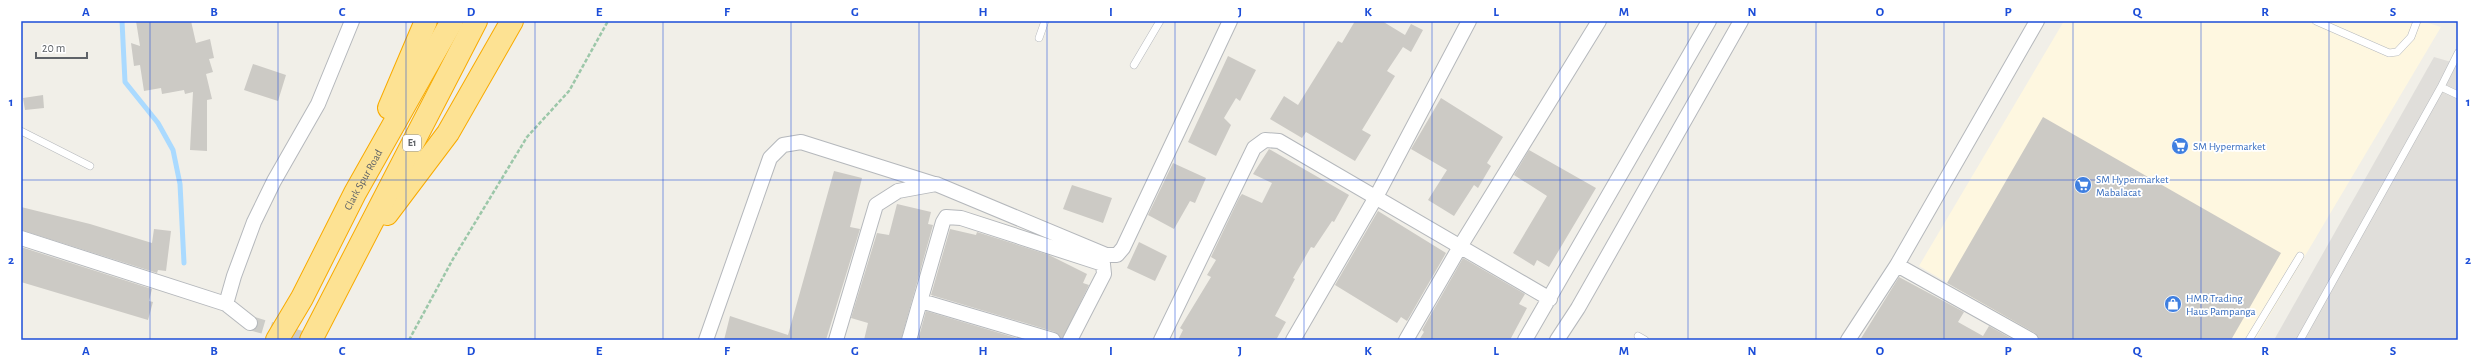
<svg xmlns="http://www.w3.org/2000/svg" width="2479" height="361" font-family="'Alegreya Sans',sans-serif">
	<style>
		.commercial { fill: #fef7e0 }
		.industrial { fill: #e0deda }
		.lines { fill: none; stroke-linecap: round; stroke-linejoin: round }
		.stream { stroke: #aadaff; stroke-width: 5 }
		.building { fill: #cccac5 }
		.minor-tunnel { stroke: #ccccc8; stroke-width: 14; stroke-dasharray: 14 7; stroke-linecap: butt }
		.service-casing { stroke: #b5b8bc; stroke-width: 8 }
		.minor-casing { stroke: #b5b8bc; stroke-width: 16 }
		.motorway-casing { stroke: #f9ab00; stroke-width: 24 }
		.path { stroke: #9cc7a9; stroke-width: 2.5; stroke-dasharray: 4 2; stroke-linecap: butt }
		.service { stroke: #fff; stroke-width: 7 }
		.minor { stroke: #fff; stroke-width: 14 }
		.motorway { stroke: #fde293; stroke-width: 22 }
		.grid { fill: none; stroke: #1d4ed8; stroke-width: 1; stroke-opacity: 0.55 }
		.labels { text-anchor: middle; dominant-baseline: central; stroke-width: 3.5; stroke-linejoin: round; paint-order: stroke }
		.shield { fill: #fff; stroke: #8f9295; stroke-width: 1 }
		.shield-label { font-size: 10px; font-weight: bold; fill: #5f6368 }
		.shop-label { font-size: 11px; fill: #366cbe; stroke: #fff; text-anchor: start }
		.street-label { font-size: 11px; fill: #5f6368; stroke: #fff }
		.neatline { fill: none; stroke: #1d4ed8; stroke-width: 1.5 }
		.grid-label { font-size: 13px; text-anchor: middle; font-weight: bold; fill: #1d4ed8 }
	</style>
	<rect width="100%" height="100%" fill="#f1efe8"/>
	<path class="commercial" d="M 2064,21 L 2422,21 L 2441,27 L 2255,340 L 2044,340 L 1919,266 Z"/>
	<path class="industrial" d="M 2434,57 L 2458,64 L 2458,340 L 2274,340 Z"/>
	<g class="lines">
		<path class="stream" d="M 122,21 L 125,82 L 158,123 L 173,150 L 180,184 L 184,263"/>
	</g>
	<path class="building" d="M 136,21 L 191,21 L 196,43 L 210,39 L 214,58 L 209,59 L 213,72 L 206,74 L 212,99 L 207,100 L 207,151 L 190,150 L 193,92 L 185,94 L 184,90 L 162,94 L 161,88 L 144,91 L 140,65 L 134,66 L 131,43 L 140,46 Z
		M 1355,21 L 1382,21 L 1405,35 L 1411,24 L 1423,30 L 1411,52 L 1403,47 L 1387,71 L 1395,76 L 1362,130 L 1371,135 L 1355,161 L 1306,132 L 1302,138 L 1270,119 L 1284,96 L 1298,105 L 1338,41 L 1342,43 Z
		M 1228,56 L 1256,70 L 1240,101 L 1236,98 L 1224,118 L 1231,125 L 1216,156 L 1188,142 Z
		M 253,64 L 286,75 L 278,101 L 244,90 Z
		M 43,95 L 44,108 L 25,110 L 23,98 Z
		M 1441,98 L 1503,137 L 1487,163 L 1491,166 L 1478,188 L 1474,185 L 1454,216 L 1428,200 L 1447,170 L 1411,149 Z
		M 2043,117 L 2281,253 L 2231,340 L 2039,340 L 2035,333 L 1947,283 Z
		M 1269,149 L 1349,195 L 1334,222 L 1332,221 L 1314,248 L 1311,247 L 1293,278 L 1295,279 L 1275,316 L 1286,322 L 1276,340 L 1178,340 L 1183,330 L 1180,328 L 1211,277 L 1207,275 L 1216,260 L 1211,257 L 1239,198 L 1242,194 L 1262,203 L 1272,183 L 1253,174 Z
		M 1529,150 L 1596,188 L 1549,267 L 1537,260 L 1534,266 L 1513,253 L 1547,196 L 1514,175 Z
		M 1173,163 L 1206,178 L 1195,203 L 1190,201 L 1174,229 L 1148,215 Z
		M 834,171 L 862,178 L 850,227 L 860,229 L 826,340 L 724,340 L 730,316 L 788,335 Z
		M 1072,185 L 1112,198 L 1103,223 L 1063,209 Z
		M 897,204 L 931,212 L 928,224 L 933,225 L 901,340 L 864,340 L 868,323 L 851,318 L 877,233 L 889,235 Z
		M 21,207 L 90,224 L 152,243 L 154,229 L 171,231 L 166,271 L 158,270 L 157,273 L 21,230 Z
		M 1378,211 L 1446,253 L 1407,321 L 1401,317 L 1397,323 L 1335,285 Z
		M 950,229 L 976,235 L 977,232 L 1049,255 L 1087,274 L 1083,283 L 1089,285 L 1062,340 L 1055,332 L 931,295 Z
		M 1139,242 L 1167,256 L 1155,281 L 1127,268 Z
		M 21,247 L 152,289 L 149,301 L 153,302 L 148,320 L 21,282 Z
		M 1463,258 L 1525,294 L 1519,304 L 1527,308 L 1510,340 L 1419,340 L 1424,332 L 1422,330 Z
		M 1899,277 L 1964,312 L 1958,322 L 1983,336 L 1989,326 L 2014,340 L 1860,340 Z
		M 926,311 L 1023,340 L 918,340 Z"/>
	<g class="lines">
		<path class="minor-tunnel" d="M 250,323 L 309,340"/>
		<g class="service-casing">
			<path id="service" d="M 2316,21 L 2389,53 L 2397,52 L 2411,37 L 2417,21
				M 1039,38 L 1045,21
				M 1134,65 L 1160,21
				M 2441,87 L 2458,53
				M 21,131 L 90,166
				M 1638,336 L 1645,340
				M 2249,340 L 2300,256
				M 2300,340 L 2441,87 L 2458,95"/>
		</g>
		<g class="minor-casing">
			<path id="minor" d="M 21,238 L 226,304 L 250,323
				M 1897,265 L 2031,340
				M 921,301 L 1053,340
				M 226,304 L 234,276 L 254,222 L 274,181 L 318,104 L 352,21
				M 706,340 L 770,158 L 783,145 L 801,142 L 934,184
				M 836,340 L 876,205 L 898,191 L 936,184 L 1106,255 L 1117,255 L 1123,248 L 1230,21
				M 909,340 L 943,222 L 946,217 L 961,218 L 1103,264 L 1104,274 L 1070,340
				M 1161,340 L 1254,148 L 1265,140 L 1279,141 L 1550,299
				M 1293,340 L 1376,197 L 1469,21
				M 1406,340 L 1461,245 L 1599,21
				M 1525,340 L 1709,21
				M 1557,340 L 1578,308 L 1741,21
				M 1848,340 L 1897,265 L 2037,21"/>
		</g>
		<g class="motorway-casing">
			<g id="motorway">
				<path d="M 389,108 L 426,21"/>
				<path d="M 387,214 L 448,133 L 512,21"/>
				<path id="s1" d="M 277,340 L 302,298 L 355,193 L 452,21"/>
				<path d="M 311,340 L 476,21"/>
			</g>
		</g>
		<path class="path" d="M 409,340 L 453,259 L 527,137 L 569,91 L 608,21"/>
		<use href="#service" class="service"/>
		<use href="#minor" class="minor"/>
		<use href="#motorway" class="motorway"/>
	</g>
	<path class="grid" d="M 150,21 L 150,340M 278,21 L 278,340M 406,21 L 406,340M 535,21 L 535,340M 663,21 L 663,340M 791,21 L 791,340M 919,21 L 919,340M 1047,21 L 1047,340M 1175,21 L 1175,340M 1304,21 L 1304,340M 1432,21 L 1432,340M 1560,21 L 1560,340M 1688,21 L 1688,340M 1816,21 L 1816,340M 1944,21 L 1944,340M 2073,21 L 2073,340M 2201,21 L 2201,340M 2329,21 L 2329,340M 21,180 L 2458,180"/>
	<defs>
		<g id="supermarket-disc" transform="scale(0.9)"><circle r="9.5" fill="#3f7fe0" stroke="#fff"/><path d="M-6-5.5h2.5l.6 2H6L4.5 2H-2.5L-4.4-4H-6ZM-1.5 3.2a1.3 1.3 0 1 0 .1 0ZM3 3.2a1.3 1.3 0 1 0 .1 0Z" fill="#fff"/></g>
		<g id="shop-disc" transform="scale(0.9)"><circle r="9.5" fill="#3f7fe0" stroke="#fff"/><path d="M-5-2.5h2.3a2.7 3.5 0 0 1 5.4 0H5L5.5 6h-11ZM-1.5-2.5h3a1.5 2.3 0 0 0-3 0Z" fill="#fff"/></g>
	</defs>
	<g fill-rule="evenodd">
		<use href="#supermarket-disc" x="2180" y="146"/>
		<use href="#supermarket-disc" x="2083" y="185"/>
		<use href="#shop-disc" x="2173" y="304"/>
	</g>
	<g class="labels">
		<rect class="shield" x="403" y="135" width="18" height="16" rx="3"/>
		<g class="shield-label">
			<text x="412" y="143">E1</text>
		</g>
		<g class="shop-label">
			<text x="2193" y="146">SM Hypermarket</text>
			<text x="2096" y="179">SM Hypermarket<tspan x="2096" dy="13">Mabalacat</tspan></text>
			<text x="2186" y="298">HMR Trading<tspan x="2186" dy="13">Haus Pampanga</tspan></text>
		</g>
		<g class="street-label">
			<text stroke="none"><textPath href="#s1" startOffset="182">Clark Spur Road</textPath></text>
		</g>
	</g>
	<rect width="2479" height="361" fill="none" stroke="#ffffff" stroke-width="44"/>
	<path d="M36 52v6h51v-6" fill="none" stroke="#5f6368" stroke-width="2"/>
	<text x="42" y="52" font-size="12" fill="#5f6368" stroke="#ffffff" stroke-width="3" paint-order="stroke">20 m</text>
	<rect x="22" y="22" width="2435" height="317" class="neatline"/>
	<g class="grid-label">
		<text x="86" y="16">A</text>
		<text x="214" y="16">B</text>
		<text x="342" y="16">C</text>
		<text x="471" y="16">D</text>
		<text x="599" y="16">E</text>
		<text x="727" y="16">F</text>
		<text x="855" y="16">G</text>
		<text x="983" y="16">H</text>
		<text x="1111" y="16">I</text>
		<text x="1240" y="16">J</text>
		<text x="1368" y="16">K</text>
		<text x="1496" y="16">L</text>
		<text x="1624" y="16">M</text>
		<text x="1752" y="16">N</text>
		<text x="1880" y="16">O</text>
		<text x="2008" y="16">P</text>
		<text x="2137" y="16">Q</text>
		<text x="2265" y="16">R</text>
		<text x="2393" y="16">S</text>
		<text x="11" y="106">1</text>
		<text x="2468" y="106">1</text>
		<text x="11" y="264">2</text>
		<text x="2468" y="264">2</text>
		<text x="86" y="355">A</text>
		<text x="214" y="355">B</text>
		<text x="342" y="355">C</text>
		<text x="471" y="355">D</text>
		<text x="599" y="355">E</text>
		<text x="727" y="355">F</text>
		<text x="855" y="355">G</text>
		<text x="983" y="355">H</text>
		<text x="1111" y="355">I</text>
		<text x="1240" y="355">J</text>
		<text x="1368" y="355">K</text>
		<text x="1496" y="355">L</text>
		<text x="1624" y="355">M</text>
		<text x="1752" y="355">N</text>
		<text x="1880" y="355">O</text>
		<text x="2008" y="355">P</text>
		<text x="2137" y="355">Q</text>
		<text x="2265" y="355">R</text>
		<text x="2393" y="355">S</text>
	</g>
</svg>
